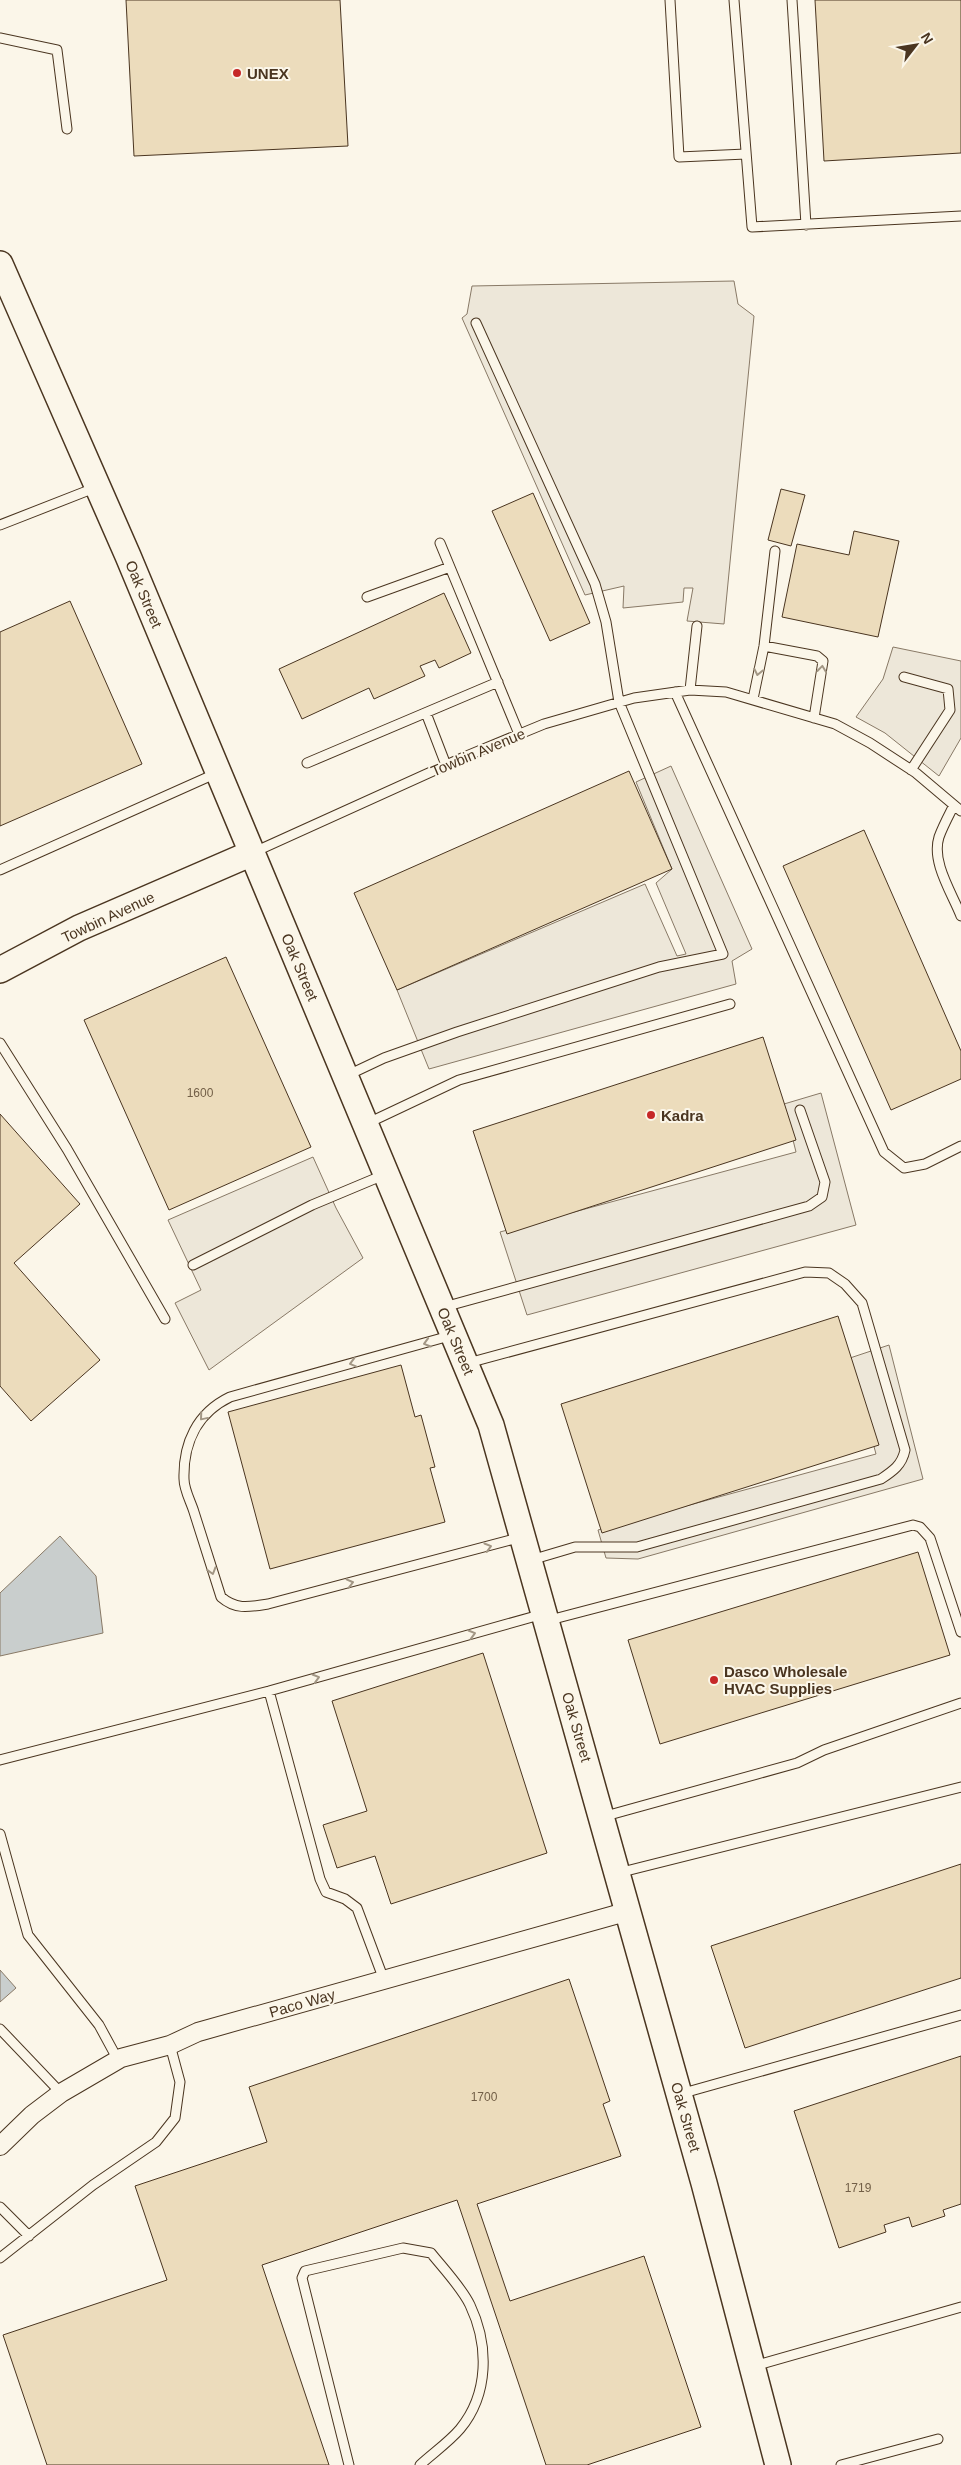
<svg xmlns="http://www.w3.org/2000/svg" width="961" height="2465" font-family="Arial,sans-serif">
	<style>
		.parking { fill: #ede7d9; stroke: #887966 }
		.water { fill: #c9cecd; stroke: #887966 }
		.building { fill: #ecdcbc; stroke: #4a3520 }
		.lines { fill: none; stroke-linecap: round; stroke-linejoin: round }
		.lane-casing { stroke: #4a3520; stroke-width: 11 }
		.street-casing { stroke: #4a3520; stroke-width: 20 }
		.secondary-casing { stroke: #4a3520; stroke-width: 28 }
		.lane { stroke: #fbf6e9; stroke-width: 9 }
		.street { stroke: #fbf6e9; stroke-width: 18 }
		.secondary { stroke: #fbf6e9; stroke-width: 25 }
		.oneway { stroke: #a29684 }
		.poi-dot { fill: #c62828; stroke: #fbf6e9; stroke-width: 2 }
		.labels { text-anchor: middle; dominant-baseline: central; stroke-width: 4; stroke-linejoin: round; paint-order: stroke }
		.number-label { font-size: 12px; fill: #725f47 }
		.poi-label { font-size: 15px; font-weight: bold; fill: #4a3520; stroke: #fbf6e9; text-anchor: start }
		.street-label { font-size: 15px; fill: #4a3520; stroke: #fbf6e9 }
	</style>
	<rect width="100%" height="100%" fill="#fbf6e9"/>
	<path class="parking" d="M 734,281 L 738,304 L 754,316 L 724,624 L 687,621 L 693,588 L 684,588 L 683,602 L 623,608 L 624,586 L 585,595 L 462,318 L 467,314 L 472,286 Z
		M 893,647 L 961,661 L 961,738 L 939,776 L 885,733 L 856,717 L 883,679 Z
		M 671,766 L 752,949 L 732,961 L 736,984 L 429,1069 L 397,990 L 645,884 L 677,956 L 686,954 L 656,883 L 672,869 L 636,782 Z
		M 821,1093 L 856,1225 L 527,1315 L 500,1232 L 796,1152 L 784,1104 Z
		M 313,1157 L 336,1208 L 363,1258 L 209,1370 L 175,1303 L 201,1290 L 168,1220 Z
		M 889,1345 L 923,1479 L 638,1559 L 606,1558 L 598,1530 L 876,1454 L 850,1358 Z"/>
	<path class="water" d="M 60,1536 L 96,1576 L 103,1633 L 0,1656 L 0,1593 Z
		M 0,1970 L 16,1988 L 0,2002 Z"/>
	<path class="building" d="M 126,0 L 340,0 L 348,146 L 134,156 Z
		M 815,0 L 961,0 L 961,153 L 824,161 Z
		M 781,489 L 805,495 L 791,546 L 768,540 Z
		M 533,493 L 590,623 L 550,641 L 492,511 Z
		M 854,531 L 899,541 L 878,637 L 782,617 L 797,544 L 849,555 Z
		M 444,593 L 471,653 L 439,668 L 435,660 L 420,666 L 425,676 L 374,699 L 369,688 L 302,719 L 279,669 Z
		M 70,601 L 142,764 L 0,826 L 0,632 Z
		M 629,771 L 672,869 L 397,990 L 354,893 Z
		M 864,830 L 961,1051 L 961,1079 L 891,1110 L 783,866 Z
		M 226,957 L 311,1147 L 169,1210 L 84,1020 Z
		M 763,1037 L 796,1140 L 507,1234 L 473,1131 Z
		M 0,1114 L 80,1204 L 14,1263 L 100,1360 L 31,1421 L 0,1386 Z
		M 838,1316 L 879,1445 L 602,1533 L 561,1404 Z
		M 401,1365 L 415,1417 L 421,1415 L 435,1467 L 430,1468 L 445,1522 L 270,1569 L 228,1412 Z
		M 918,1552 L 950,1655 L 660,1744 L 628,1640 Z
		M 483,1653 L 547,1853 L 391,1904 L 375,1856 L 337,1868 L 323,1825 L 367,1811 L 332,1701 Z
		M 961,1864 L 961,1978 L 745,2048 L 711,1946 Z
		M 569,1979 L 610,2101 L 603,2104 L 621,2156 L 477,2204 L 510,2301 L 644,2256 L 701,2427 L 587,2465 L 546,2465 L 457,2200 L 262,2265 L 329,2465 L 47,2465 L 3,2335 L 167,2280 L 135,2186 L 267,2142 L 249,2087 Z
		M 961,2056 L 961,2204 L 943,2210 L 945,2216 L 912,2227 L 909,2217 L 884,2225 L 886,2232 L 839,2248 L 794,2111 Z"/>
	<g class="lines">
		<g class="lane-casing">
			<path id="lane" d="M 670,0 L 679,157 L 746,154
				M 734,0 L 752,227 L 961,216
				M 792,0 L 806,225
				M 0,38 L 57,50 L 67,129
				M 0,525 L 97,487
				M 440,543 L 519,734
				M 367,597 L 450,567
				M 764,646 L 817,656 L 823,661 L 814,718
				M 904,677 L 948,689 L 950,710 L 911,770
				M 690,690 L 697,626
				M 675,692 L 884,1152 L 904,1168 L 925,1164 L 961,1146
				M 753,699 L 764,646 L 775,551
				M 426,713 L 446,765
				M 307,763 L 498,682
				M 954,805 C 949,815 943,826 939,837 C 931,862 952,893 961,916
				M 252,853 L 464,757 L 544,724 L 634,698 L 690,690 L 726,692 L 835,724 L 870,743 L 916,773 L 961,811
				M 0,870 L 217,773
				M 0,1043 L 67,1149 L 165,1319
				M 348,1075 L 384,1058 L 457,1032 L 659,967 L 723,954 L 619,702 L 606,622 L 595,584 L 476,323
				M 368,1123 L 459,1080 L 730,1004
				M 193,1265 L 312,1205 L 386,1174
				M 444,1307 L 809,1206 L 822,1197 L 825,1182 L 800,1110
				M 453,1335 L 230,1397 C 197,1413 183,1443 184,1479 C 184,1490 191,1502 194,1512 C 203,1541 212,1569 221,1597 C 236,1610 249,1607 268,1604 L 522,1537
				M 468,1363 L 805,1272 L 829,1273 L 845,1284 L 862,1303 L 905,1450 C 902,1465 893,1471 881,1479 L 637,1547 L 575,1547 L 531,1560
				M 546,1621 L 913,1525 L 920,1527 L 930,1538 L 961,1632
				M 269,1691 L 320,1879 L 326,1892 L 345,1899 L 357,1908 L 384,1980
				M 0,1760 L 269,1691 L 543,1614
				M 602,1817 L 797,1763 L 824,1750 L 961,1703
				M 0,1834 L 28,1935 L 99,2025 L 118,2060
				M 618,1873 L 961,1787
				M 0,2029 L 61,2093
				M 680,2094 L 961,2015
				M 0,2207 L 29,2236
				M 0,2258 L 93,2185 L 156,2142 L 175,2118 L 180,2082 L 170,2045
				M 754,2366 L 961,2307
				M 349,2465 L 302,2278 L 305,2271 L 403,2248 L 431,2253 C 443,2268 462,2288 470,2305 C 489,2345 489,2394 460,2429 C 449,2442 433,2453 420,2465
				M 841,2465 L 938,2439"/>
		</g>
		<g class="street-casing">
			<path id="street" d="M 0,2146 L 32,2115 L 61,2093 L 121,2058 L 170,2045 L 198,2032 L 629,1911"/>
		</g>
		<g class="secondary-casing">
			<path id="secondary" d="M 0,264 L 128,556 L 491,1425 L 704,2183 L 778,2465
				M 0,970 L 79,928 L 252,853"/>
		</g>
		<use href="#lane" class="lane"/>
		<use href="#street" class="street"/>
		<use href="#secondary" class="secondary"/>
	</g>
	<defs><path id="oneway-chevron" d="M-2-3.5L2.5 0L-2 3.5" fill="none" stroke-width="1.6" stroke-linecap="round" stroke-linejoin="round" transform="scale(1.25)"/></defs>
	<g class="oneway">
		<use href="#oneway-chevron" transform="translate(822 669) rotate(-83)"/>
		<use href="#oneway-chevron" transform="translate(758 672) rotate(102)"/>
		<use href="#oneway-chevron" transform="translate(427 1343) rotate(164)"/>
		<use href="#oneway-chevron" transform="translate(353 1363) rotate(165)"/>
		<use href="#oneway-chevron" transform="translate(203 1417) rotate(130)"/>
		<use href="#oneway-chevron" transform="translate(488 1547) rotate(-16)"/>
		<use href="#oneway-chevron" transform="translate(212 1571) rotate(73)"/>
		<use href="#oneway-chevron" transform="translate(350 1583) rotate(-14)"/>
		<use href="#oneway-chevron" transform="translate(472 1634) rotate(-16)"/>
		<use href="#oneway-chevron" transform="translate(316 1678) rotate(-16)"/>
	</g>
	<g class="poi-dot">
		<circle cx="237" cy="73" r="5"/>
		<circle cx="651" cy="1115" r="5"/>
		<circle cx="714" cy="1680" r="5"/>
	</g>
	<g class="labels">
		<g class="number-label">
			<text x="200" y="1093">1600</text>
			<text x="484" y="2097">1700</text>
			<text x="858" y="2188">1719</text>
		</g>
		<g class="poi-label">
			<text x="247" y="73">UNEX</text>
			<text x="661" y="1115">Kadra</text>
			<text x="724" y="1671">Dasco Wholesale<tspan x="724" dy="17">HVAC Supplies</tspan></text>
		</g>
		<g class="street-label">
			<text transform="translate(144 594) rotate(67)">Oak Street</text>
			<text transform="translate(478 752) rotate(-23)">Towbin Avenue</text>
			<text transform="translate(108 917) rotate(-25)">Towbin Avenue</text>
			<text transform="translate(300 967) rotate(67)">Oak Street</text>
			<text transform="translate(456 1341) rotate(67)">Oak Street</text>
			<text transform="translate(577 1727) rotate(74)">Oak Street</text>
			<text transform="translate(302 2003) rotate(-16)">Paco Way</text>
			<text transform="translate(686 2117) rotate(74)">Oak Street</text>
		</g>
	</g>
	<g transform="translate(916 45) rotate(59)" stroke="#fbf6e9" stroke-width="4" paint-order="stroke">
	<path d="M0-4L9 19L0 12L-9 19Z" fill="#4a3520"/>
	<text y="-8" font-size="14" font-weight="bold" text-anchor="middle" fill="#4a3520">N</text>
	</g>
</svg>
